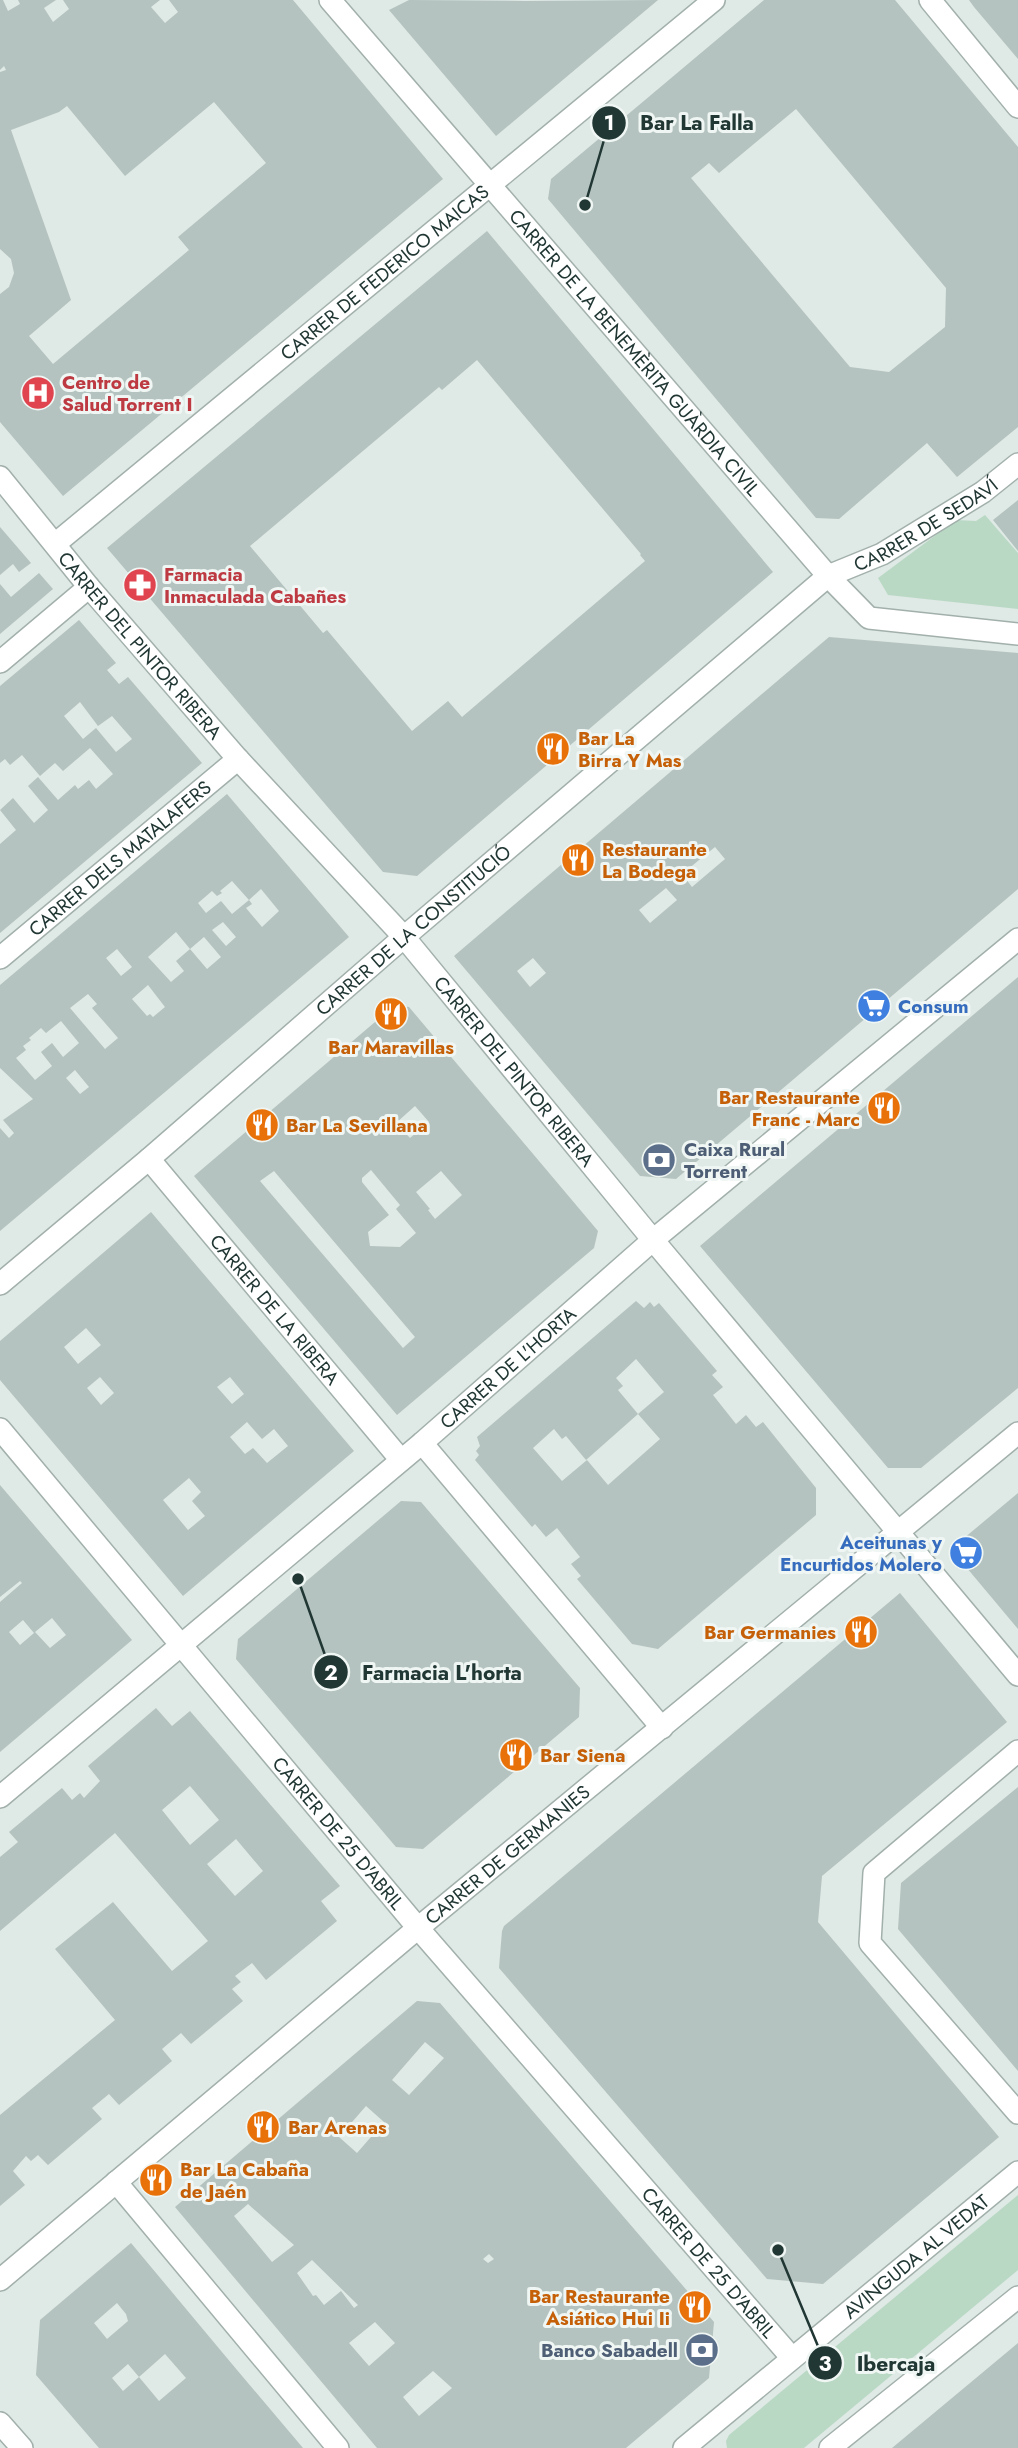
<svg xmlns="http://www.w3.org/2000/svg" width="1018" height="2448" font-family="Jost,sans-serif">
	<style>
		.green { fill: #b9d9c5 }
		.building { fill: #b4c3bf; fill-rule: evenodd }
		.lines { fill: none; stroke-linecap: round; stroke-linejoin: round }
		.minor-casing { stroke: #a2b0ac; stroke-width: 24 }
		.minor { stroke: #fff; stroke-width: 21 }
		.labels { text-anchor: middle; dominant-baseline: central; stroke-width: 6; stroke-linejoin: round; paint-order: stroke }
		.street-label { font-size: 19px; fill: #213734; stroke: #eff6f3 }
		.health-label { font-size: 19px; font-weight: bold; fill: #be3a42; stroke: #eff6f3; text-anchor: start }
		.food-label { font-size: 19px; font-weight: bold; fill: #c56008; stroke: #eff6f3; text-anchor: start }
		.shop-label { font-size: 19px; font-weight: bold; fill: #366cbe; stroke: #eff6f3; text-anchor: start }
		.service-label { font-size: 19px; font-weight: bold; fill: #4e5e75; stroke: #eff6f3; text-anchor: start }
		.leader { fill: none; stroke: #213734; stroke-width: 2.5 }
		.callout-dot { fill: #213734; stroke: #eff6f3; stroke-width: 2.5 }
		.mark-label { font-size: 21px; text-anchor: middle; font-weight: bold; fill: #fff }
		.callout-label { font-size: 21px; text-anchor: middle; font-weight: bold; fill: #213734; stroke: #eff6f3; stroke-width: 6; stroke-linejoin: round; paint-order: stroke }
	</style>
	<rect width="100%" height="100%" fill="#dfe9e5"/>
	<path class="green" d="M 985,515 L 1018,553 L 1018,609 L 888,595 L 878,578 L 956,520 L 976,521 Z
		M 1018,2195 L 1018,2270 L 804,2448 L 727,2448 L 726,2441 L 729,2435 Z"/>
	<path class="building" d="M 0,0 L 3,0 L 8,11 L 20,4 L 18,0 L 56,0 L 44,8 L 53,22 L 69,9 L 63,0 L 160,0 L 151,7 L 165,23 L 178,12 L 169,0 L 293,0 L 443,179 L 63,496 L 0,422 L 0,294 L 9,287 L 14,273 L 11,259 L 0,249 L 0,72 L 6,70 L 4,66 L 0,70 ZM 214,102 L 266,163 L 178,237 L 189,250 L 53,364 L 29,336 L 71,300 L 11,130 L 59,112 L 67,106 L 125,176 Z
		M 409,0 L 525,1 L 658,0 L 496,136 L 389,10 Z
		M 764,0 L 895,0 L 1018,147 L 1018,427 L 957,477 L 927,443 L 839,519 L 816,518 L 548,199 L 551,179 ZM 796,109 L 946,288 L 945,327 L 889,372 L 850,367 L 691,178 L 709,163 L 719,173 Z
		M 969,0 L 1018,0 L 1018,59 L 974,7 Z
		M 487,231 L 773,572 L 417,876 L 383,872 L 107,548 ZM 477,360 L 641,554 L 640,555 L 645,561 L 462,717 L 448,701 L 412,731 L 327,630 L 323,633 L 250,546 L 439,387 L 442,390 Z
		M 1018,500 L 1018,551 L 993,520 Z
		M 0,527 L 31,563 L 19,572 L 13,564 L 0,575 Z
		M 39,573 L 53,589 L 0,634 L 0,584 L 11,597 Z
		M 79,620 L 116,663 L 107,670 L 119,684 L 128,677 L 202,763 L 0,933 L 0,844 L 16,830 L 0,810 L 13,798 L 34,823 L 48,810 L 28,786 L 38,777 L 58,800 L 75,785 L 78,789 L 89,780 L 96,789 L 113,774 L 90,748 L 63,771 L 55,763 L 40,776 L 22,755 L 10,765 L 5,759 L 0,763 L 0,686 ZM 80,702 L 98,726 L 112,716 L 132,739 L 116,752 L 96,728 L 83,739 L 64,716 Z
		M 829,637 L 1018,653 L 1018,889 L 676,1179 L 640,1176 L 454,956 ZM 715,847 L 725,859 L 692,887 L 682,874 ZM 666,888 L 677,900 L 650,923 L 639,910 ZM 533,958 L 546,973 L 530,987 L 517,971 Z
		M 227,794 L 349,937 L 0,1231 L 0,1128 L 9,1138 L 14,1133 L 3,1120 L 33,1099 L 0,1068 L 0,985 ZM 232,881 L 249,900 L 232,914 L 221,901 L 206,913 L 198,903 L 212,891 L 217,896 L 222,893 L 220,891 ZM 261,889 L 279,911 L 262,927 L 246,908 L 252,904 L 249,900 ZM 223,922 L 236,937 L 226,946 L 212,930 ZM 176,932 L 190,949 L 204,937 L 221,957 L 207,969 L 190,949 L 176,961 L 184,971 L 171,982 L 148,957 ZM 117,949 L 132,967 L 121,976 L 106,958 ZM 148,985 L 165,1007 L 153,1017 L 150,1014 L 147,1016 L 132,999 ZM 88,994 L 97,1004 L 92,1008 L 118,1038 L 105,1049 L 70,1008 ZM 61,1021 L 79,1043 L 63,1057 L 52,1043 L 41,1052 L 52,1066 L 35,1080 L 16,1058 L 26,1050 L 23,1046 L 31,1040 L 29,1038 L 41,1028 L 46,1033 ZM 75,1070 L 89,1087 L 80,1094 L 66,1078 Z
		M 1018,977 L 1018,1388 L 921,1468 L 888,1468 L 700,1246 Z
		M 395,1005 L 409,1007 L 598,1231 L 594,1248 L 397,1415 L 194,1176 ZM 415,1106 L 429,1122 L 410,1138 L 396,1123 ZM 371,1170 L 400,1205 L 396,1209 L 416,1233 L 400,1247 L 370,1246 L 368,1232 L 389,1215 L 362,1182 L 362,1178 ZM 274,1171 L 415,1337 L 403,1348 L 260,1181 ZM 441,1171 L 462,1195 L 435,1219 L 428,1210 L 430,1209 L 416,1192 Z
		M 151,1212 L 354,1451 L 183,1596 L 0,1380 L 0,1341 ZM 86,1328 L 101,1345 L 78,1364 L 64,1347 ZM 100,1377 L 114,1393 L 101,1405 L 87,1388 ZM 230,1377 L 244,1394 L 232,1404 L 217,1387 ZM 247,1422 L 262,1439 L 274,1429 L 288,1446 L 267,1463 L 253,1448 L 245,1454 L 230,1437 ZM 189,1478 L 201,1492 L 192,1501 L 205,1516 L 188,1530 L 163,1500 Z
		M 636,1301 L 644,1308 L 650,1302 L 654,1307 L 659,1303 L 717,1371 L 712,1375 L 723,1387 L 713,1395 L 736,1424 L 746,1415 L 756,1427 L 763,1422 L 816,1488 L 816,1515 L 658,1649 L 632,1644 L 577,1579 L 581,1576 L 571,1564 L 580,1557 L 557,1528 L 546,1537 L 535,1524 L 532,1527 L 475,1460 L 479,1455 L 476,1451 L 480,1446 L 477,1437 ZM 636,1359 L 664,1392 L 638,1414 L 660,1439 L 608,1485 L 587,1460 L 562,1481 L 533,1448 L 554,1429 L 562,1439 L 566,1436 L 586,1460 L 638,1414 L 618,1390 L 623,1386 L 616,1378 Z
		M 0,1485 L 132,1640 L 0,1752 L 0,1602 L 22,1583 L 20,1581 L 0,1597 ZM 52,1618 L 66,1635 L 50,1648 L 35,1632 ZM 23,1620 L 34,1633 L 20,1645 L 9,1632 Z
		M 1018,1493 L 1018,1629 L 951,1549 Z
		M 401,1501 L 421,1502 L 580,1688 L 579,1717 L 423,1849 L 396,1847 L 236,1659 L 238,1639 Z
		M 900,1593 L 1007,1722 L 822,1876 L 818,1922 L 999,2137 L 823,2284 L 767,2279 L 499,1968 L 502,1931 L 504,1926 Z
		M 156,1708 L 172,1726 L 190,1711 L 216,1741 L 340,1886 L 321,1901 L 337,1921 L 266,1980 L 252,1963 L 235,1976 L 241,1982 L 232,1989 L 243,2001 L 191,2044 L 181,2033 L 162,2049 L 172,2061 L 119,2105 L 109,2094 L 92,2108 L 102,2119 L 48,2165 L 38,2155 L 31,2161 L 26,2156 L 13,2171 L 25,2185 L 0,2206 L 0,2115 L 115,2020 L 55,1949 L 113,1902 L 172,1971 L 208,1941 L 115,1833 L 0,1931 L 0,1857 L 18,1842 L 9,1832 L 62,1788 L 72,1800 L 80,1793 L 84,1798 L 100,1781 L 88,1766 ZM 190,1786 L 219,1820 L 190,1845 L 162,1810 ZM 236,1839 L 263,1871 L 235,1896 L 207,1864 Z
		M 1018,1787 L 1018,2071 L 898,1929 L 901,1883 Z
		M 417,2001 L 440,2003 L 714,2322 L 709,2378 L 626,2448 L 377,2448 L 175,2207 ZM 425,2042 L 444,2058 L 409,2095 L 392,2080 ZM 366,2106 L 384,2122 L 357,2153 L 339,2137 ZM 248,2204 L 294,2245 L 272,2262 L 234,2216 ZM 489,2254 L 494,2259 L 488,2263 L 483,2259 ZM 312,2260 L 358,2305 L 354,2308 L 341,2291 L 324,2305 L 316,2295 L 313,2296 L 297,2273 ZM 375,2322 L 395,2343 L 369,2366 L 349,2343 ZM 433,2371 L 452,2388 L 419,2416 L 403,2397 Z
		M 131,2243 L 237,2370 L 303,2448 L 99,2448 L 36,2375 L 40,2320 ZM 117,2303 L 126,2314 L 128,2321 L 107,2339 L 94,2323 ZM 165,2354 L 186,2378 L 159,2401 L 139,2377 L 123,2391 L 112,2378 L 128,2364 L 139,2377 Z
		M 1018,2343 L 1018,2448 L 892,2448 Z"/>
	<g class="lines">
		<g class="minor-casing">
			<g id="minor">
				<path id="s1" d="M 330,0 L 828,576 L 869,618 L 1018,634"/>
				<path d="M 930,0 L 1018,107"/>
				<path id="s2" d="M 0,477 L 89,587 L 238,759 L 404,937 L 653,1240 L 1018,1675"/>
				<path id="s3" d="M 55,544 L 714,0"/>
				<path d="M 0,662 L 89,587"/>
				<path id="s4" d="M 0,958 L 238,759"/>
				<path id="s5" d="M 149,1159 L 401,1460"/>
				<path id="s6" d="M 0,1284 L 149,1159 L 404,937 L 828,576 L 882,554 L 983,492 L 1018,464"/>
				<path id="s7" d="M 0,1429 L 418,1928 L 792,2358"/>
				<path d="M 422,1443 L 662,1728"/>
				<path d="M 1018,1751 L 874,1873 L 870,1943 L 1018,2113"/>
				<path id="s8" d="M 0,1797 L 422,1443 L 653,1240 L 1018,939"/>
				<path d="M 116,2182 L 338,2448"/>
				<path id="s9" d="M 0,2280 L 418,1928 L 1018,1433"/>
				<path d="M 0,2423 L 22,2448"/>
				<path id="s10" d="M 684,2448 L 1018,2172"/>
				<path d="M 830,2448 L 1018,2297"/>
			</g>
		</g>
		<use href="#minor" class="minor"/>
	</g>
	<defs>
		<g id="hospital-disc" transform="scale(1.75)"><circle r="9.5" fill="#e0444e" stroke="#eff6f3"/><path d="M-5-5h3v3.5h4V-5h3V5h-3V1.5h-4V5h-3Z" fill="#fff"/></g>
		<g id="pharmacy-disc" transform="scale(1.75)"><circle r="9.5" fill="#e0444e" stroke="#eff6f3"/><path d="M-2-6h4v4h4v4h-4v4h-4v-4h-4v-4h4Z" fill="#fff"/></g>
		<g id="restaurant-disc" transform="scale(1.75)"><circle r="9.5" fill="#e8710a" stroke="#eff6f3"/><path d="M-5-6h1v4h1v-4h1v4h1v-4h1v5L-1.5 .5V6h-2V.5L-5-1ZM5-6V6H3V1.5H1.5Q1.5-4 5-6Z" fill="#fff"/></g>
		<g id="supermarket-disc" transform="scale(1.75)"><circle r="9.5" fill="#3f7fe0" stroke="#eff6f3"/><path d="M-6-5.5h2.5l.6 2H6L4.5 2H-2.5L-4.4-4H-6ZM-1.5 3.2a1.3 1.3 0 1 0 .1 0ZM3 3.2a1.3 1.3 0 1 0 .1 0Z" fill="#fff"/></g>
		<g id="bank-disc" transform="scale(1.75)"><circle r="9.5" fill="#5c6f8a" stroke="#eff6f3"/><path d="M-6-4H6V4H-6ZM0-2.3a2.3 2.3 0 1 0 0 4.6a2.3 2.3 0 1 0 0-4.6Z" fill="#fff"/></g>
	</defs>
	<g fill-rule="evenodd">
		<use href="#hospital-disc" x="38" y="393"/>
		<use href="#pharmacy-disc" x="140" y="585"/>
		<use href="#restaurant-disc" x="553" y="749"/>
		<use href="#restaurant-disc" x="578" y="860"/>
		<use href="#supermarket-disc" x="874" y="1006"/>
		<use href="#restaurant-disc" x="391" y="1014"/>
		<use href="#restaurant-disc" x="884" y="1108"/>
		<use href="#restaurant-disc" x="262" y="1125"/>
		<use href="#bank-disc" x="659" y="1160"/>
		<use href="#supermarket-disc" x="966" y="1553"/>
		<use href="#restaurant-disc" x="861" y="1632"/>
		<use href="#restaurant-disc" x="516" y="1755"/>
		<use href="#restaurant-disc" x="263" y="2127"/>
		<use href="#restaurant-disc" x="156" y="2180"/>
		<use href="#restaurant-disc" x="695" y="2307"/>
		<use href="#bank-disc" x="702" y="2350"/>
	</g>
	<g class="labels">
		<g class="street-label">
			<text stroke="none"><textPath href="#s3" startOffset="427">CARRER DE FEDERICO MAICAS</textPath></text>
			<text stroke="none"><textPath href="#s1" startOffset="466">CARRER DE LA BENEMÈRITA GUÀRDIA CIVIL</textPath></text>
			<text stroke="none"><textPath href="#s6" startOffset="1200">CARRER DE SEDAVÍ</textPath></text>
			<text stroke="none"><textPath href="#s2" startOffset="219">CARRER DEL PINTOR RIBERA</textPath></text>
			<text stroke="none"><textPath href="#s4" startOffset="156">CARRER DELS MATALAFERS</textPath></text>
			<text stroke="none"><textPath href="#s6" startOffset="544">CARRER DE LA CONSTITUCIÓ</textPath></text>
			<text stroke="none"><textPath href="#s2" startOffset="786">CARRER DEL PINTOR RIBERA</textPath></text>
			<text stroke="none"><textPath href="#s5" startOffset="196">CARRER DE LA RIBERA</textPath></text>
			<text stroke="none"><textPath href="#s8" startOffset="665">CARRER DE L'HORTA</textPath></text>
			<text stroke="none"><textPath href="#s7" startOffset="527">CARRER DE 25 D'ABRIL</textPath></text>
			<text stroke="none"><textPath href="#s9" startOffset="662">CARRER DE GERMANIES</textPath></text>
			<text stroke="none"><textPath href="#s10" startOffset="301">AVINGUDA AL VEDAT</textPath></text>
			<text stroke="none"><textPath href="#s7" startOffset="1094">CARRER DE 25 D'ABRIL</textPath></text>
		</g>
		<g class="health-label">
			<text x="62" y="382">Centro de<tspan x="62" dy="22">Salud Torrent I</tspan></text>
			<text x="164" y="574">Farmacia<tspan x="164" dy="22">Inmaculada Cabañes</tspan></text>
		</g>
		<g class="food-label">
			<text x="578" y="738">Bar La<tspan x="578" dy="22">Birra Y Mas</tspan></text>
			<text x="602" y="849">Restaurante<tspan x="602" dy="22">La Bodega</tspan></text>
			<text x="391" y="1047" text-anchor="middle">Bar Maravillas</text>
			<text x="860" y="1097" text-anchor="end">Bar Restaurante<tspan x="860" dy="22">Franc - Marc</tspan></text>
			<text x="286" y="1125">Bar La Sevillana</text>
			<text x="836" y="1632" text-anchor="end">Bar Germanies</text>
			<text x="540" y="1755">Bar Siena</text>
			<text x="288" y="2127">Bar Arenas</text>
			<text x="180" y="2169">Bar La Cabaña<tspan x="180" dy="22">de Jaén</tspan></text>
			<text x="670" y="2296" text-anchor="end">Bar Restaurante<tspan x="670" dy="22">Asiático Hui Ii</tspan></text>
		</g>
		<g class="shop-label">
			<text x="898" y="1006">Consum</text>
			<text x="942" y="1542" text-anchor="end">Aceitunas y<tspan x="942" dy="22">Encurtidos Molero</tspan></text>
		</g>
		<g class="service-label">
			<text x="684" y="1149">Caixa Rural<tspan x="684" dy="22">Torrent</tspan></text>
			<text x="678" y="2350" text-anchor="end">Banco Sabadell</text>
		</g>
	</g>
	<path class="leader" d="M585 205L609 123M298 1579L331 1672M778 2250L825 2363"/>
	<g class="callout-dot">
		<circle cx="585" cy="205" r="7"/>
		<circle cx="298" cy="1579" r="7"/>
		<circle cx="778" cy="2250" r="7"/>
		<circle cx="609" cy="123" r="18"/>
		<circle cx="331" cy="1672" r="18"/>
		<circle cx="825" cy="2363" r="18"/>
	</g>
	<g class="mark-label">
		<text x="609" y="130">1</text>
		<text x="331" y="1680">2</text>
		<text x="825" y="2371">3</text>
	</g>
	<g class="callout-label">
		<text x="697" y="130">Bar La Falla</text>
		<text x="442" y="1680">Farmacia L'horta</text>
		<text x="896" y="2371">Ibercaja</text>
	</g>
</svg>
